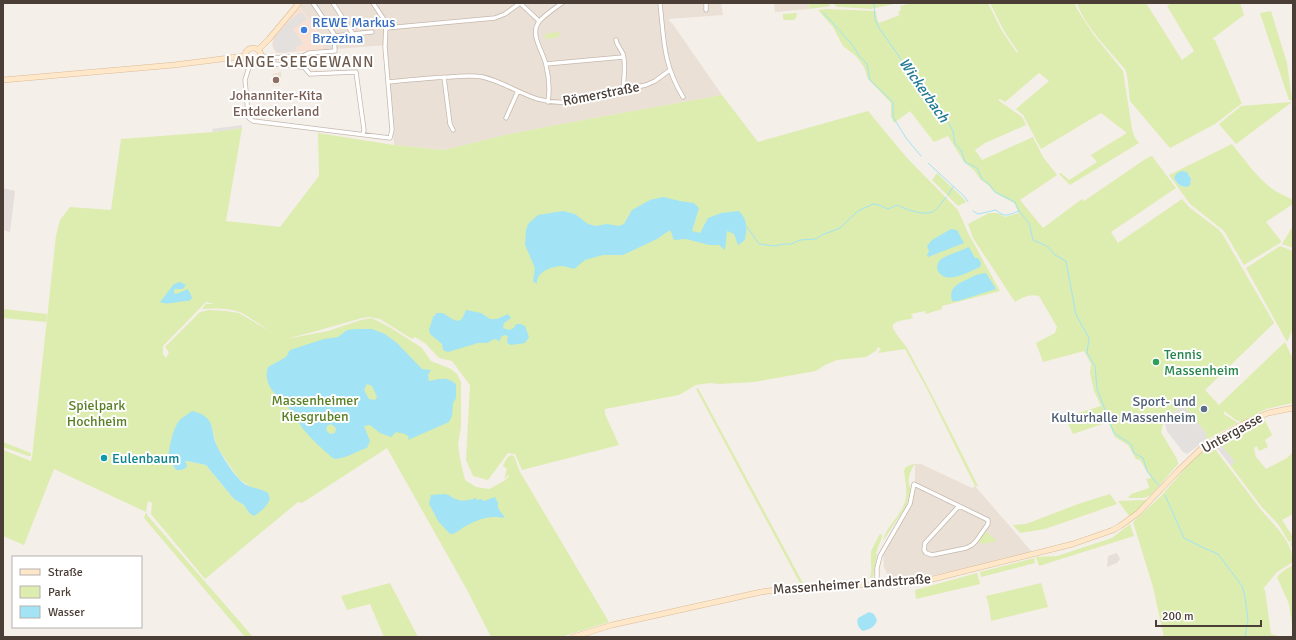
<svg xmlns="http://www.w3.org/2000/svg" width="1296" height="640" font-family="Signika,sans-serif">
	<style>
		.residential { fill: #eae0d6 }
		.commercial { fill: #f8e1d3 }
		.industrial { fill: #e5deda }
		.education { fill: #efe1d2 }
		.green { fill: #ddecaf; fill-rule: evenodd }
		.parking { fill: #e3e0de }
		.water { fill: #a2e4f5; fill-rule: evenodd }
		.lines { fill: none; stroke-linecap: round; stroke-linejoin: round }
		.stream { stroke: #a2e4f5; stroke-width: 1 }
		.street-casing { stroke: #c5b8ad; stroke-width: 5 }
		.secondary-casing { stroke: #dbbc98; stroke-width: 6 }
		.street { stroke: #fff; stroke-width: 3.5 }
		.secondary { stroke: #ffe7c9; stroke-width: 5 }
		.shop-dot { fill: #3f7fe0; stroke: #fff; stroke-width: 1.5 }
		.education-dot { fill: #8d6e63; stroke: #fff; stroke-width: 1.5 }
		.leisure-dot { fill: #2e9e5b; stroke: #fff; stroke-width: 1.5 }
		.service-dot { fill: #5c6f8a; stroke: #fff; stroke-width: 1.5 }
		.culture-dot { fill: #0f9aa8; stroke: #fff; stroke-width: 1.5 }
		.labels { text-anchor: middle; dominant-baseline: central; stroke-width: 4; stroke-linejoin: round; paint-order: stroke }
		.shop-label { font-size: 14px; fill: #366cbe; stroke: #fff; text-anchor: start }
		.street-label { font-size: 14px; fill: #4a3e36; stroke: #fff }
		.education-label { font-size: 14px; fill: #785e54; stroke: #fff }
		.leisure-label { font-size: 14px; fill: #27864d; stroke: #fff; text-anchor: start }
		.park-label { font-size: 14px; fill: #5a8025; stroke: #fff }
		.service-label { font-size: 14px; fill: #4e5e75; stroke: #fff; text-anchor: end }
		.culture-label { font-size: 14px; fill: #0d838f; stroke: #fff; text-anchor: start }
		.neighbourhood-label { font-size: 15px; letter-spacing: 1px; fill: #6d5a4d; stroke: #fff }
		.water-label { font-size: 15px; font-style: italic; fill: #227a93; stroke: #fff }
	</style>
	<rect width="100%" height="100%" fill="#f5efe9"/>
	<path class="residential" d="M 303,3 L 721,3 L 723,15 L 669,19 L 669,21 L 672,23 L 722,95 L 556,125 L 505,135 L 444,150 L 394,145 L 386,45 L 323,50 L 322,38 L 300,7 Z
		M 774,3 L 808,3 L 809,9 L 775,12 Z
		M 915,464 L 921,464 L 972,488 L 975,486 L 1032,552 L 973,567 L 930,576 L 904,579 L 893,577 L 887,574 L 884,567 L 883,552 L 911,506 L 915,486 Z"/>
	<path class="commercial" d="M 300,7 L 322,39 L 323,50 L 279,53 L 276,53 L 272,46 L 273,38 Z"/>
	<path class="industrial" d="M 3,188 L 15,191 L 10,232 L 3,230 Z
		M 1117,553 L 1120,559 L 1117,563 L 1107,567 L 1108,556 Z"/>
	<path class="education" d="M 281,72 L 281,78 L 280,78 L 281,82 L 280,82 L 279,86 L 272,85 L 273,79 L 272,79 L 273,74 Z"/>
	<path class="green" d="M 808,3 L 828,3 L 831,6 L 809,9 Z
		M 833,3 L 898,3 L 871,9 L 841,7 L 837,7 Z
		M 913,3 L 988,3 L 1002,31 L 1017,53 L 1018,52 L 1004,31 L 990,3 L 1075,3 L 1077,9 L 1093,34 L 1123,71 L 1132,129 L 1135,138 L 1139,143 L 1070,185 L 1059,174 L 1061,173 L 1069,180 L 1097,162 L 1091,155 L 1127,133 L 1101,113 L 1041,149 L 1023,115 L 1016,109 L 1049,81 L 1039,73 L 1005,102 L 1000,99 L 998,100 L 1022,117 L 1026,125 L 985,143 L 975,150 L 982,160 L 1033,137 L 1043,157 L 1057,175 L 1020,200 L 1043,228 L 1082,199 L 1084,201 L 1147,158 L 1152,156 L 1176,188 L 1111,232 L 1118,243 L 1182,199 L 1189,207 L 1219,230 L 1223,235 L 1274,323 L 1205,390 L 1219,405 L 1285,342 L 1293,359 L 1293,403 L 1266,409 L 1242,422 L 1236,420 L 1224,411 L 1224,414 L 1238,423 L 1206,440 L 1206,433 L 1186,409 L 1180,407 L 1162,422 L 1163,424 L 1161,432 L 1177,459 L 1178,464 L 1151,495 L 1144,498 L 1128,498 L 1131,494 L 1149,488 L 1148,483 L 1146,479 L 1151,478 L 1140,460 L 1136,459 L 1128,445 L 1115,437 L 1108,422 L 1073,434 L 1065,417 L 1101,406 L 1094,391 L 1090,373 L 1091,364 L 1084,351 L 1043,362 L 1036,343 L 1055,333 L 1057,327 L 1039,296 C 1030,294 1023,297 1015,302 L 973,238 L 968,224 L 989,213 L 998,213 L 1005,217 L 1019,213 L 1014,203 L 995,193 L 988,185 L 980,179 L 974,170 L 964,162 L 948,136 L 934,142 L 910,111 L 894,123 L 891,116 L 891,103 L 868,79 L 864,67 L 856,56 L 843,46 L 833,27 L 818,10 L 826,9 L 876,11 L 877,19 L 879,23 L 900,15 L 898,13 L 901,9 L 900,6 Z
		M 1077,3 L 1146,3 L 1182,60 L 1194,51 L 1167,6 L 1172,3 L 1240,3 L 1244,15 L 1212,39 L 1215,40 L 1242,104 L 1241,104 L 1215,124 L 1170,148 L 1130,101 L 1127,75 L 1125,69 C 1109,50 1085,27 1077,3 Z
		M 1271,11 L 1287,63 L 1292,100 L 1289,100 L 1260,13 Z
		M 797,13 L 796,18 L 794,20 L 785,20 L 783,19 L 783,14 Z
		M 559,32 L 559,37 L 545,39 L 545,34 Z
		M 722,95 L 758,142 L 868,111 L 907,158 L 958,210 L 968,233 L 1000,291 L 942,306 L 942,309 L 926,314 L 925,311 L 911,314 L 913,318 C 908,320 896,320 893,325 C 891,330 905,344 907,348 C 932,394 955,440 978,486 L 975,486 L 927,389 L 905,349 L 878,353 L 881,349 L 877,347 L 877,350 L 866,357 L 837,360 L 825,365 L 816,371 L 754,382 L 720,384 L 710,383 L 696,385 L 679,395 L 605,409 L 605,414 L 619,445 L 522,470 L 515,454 L 508,453 L 488,480 L 473,476 L 466,460 L 470,385 L 452,361 L 439,358 L 426,344 L 415,337 L 412,339 L 380,319 L 370,317 L 362,318 L 320,330 L 286,339 L 281,338 L 286,339 L 328,331 L 361,320 L 372,318 L 391,328 L 422,348 L 431,361 L 451,369 L 457,374 L 461,382 L 461,427 L 458,444 L 460,459 L 465,480 L 476,487 L 489,489 L 504,481 L 509,476 L 508,475 L 504,479 L 507,469 L 503,466 C 505,461 507,456 512,455 L 514,456 L 520,472 L 609,622 L 561,637 L 491,637 L 466,588 L 387,448 L 302,503 L 298,502 L 205,579 L 151,514 L 152,503 L 148,501 L 146,512 L 148,516 L 253,637 L 245,637 L 144,518 L 146,512 L 54,469 L 24,545 L 3,536 L 3,450 L 31,461 L 32,457 L 56,236 L 60,220 L 70,207 L 111,210 L 121,139 L 213,132 L 242,128 L 226,221 L 280,227 L 319,176 L 318,133 L 394,145 L 444,150 L 505,135 L 556,125 ZM 206,302 L 214,304 L 206,304 L 202,309 C 214,308 231,308 242,313 C 252,319 262,326 271,332 L 239,313 L 225,311 L 209,310 L 200,312 L 165,347 L 169,352 L 166,358 L 163,354 L 163,346 ZM 211,424 L 217,447 L 238,478 L 252,488 L 249,513 L 244,505 L 234,499 L 206,465 L 187,461 L 176,470 L 168,458 Z
		M 1292,102 L 1236,144 L 1219,124 L 1241,106 Z
		M 1232,144 C 1244,159 1256,176 1271,188 C 1278,193 1286,196 1293,200 L 1293,204 L 1266,222 L 1281,241 L 1280,243 L 1244,265 L 1224,231 L 1190,204 L 1169,175 ZM 1189,174 L 1191,181 L 1187,187 C 1181,187 1177,184 1174,178 Z
		M 937,173 L 964,199 L 966,202 L 958,206 L 932,180 Z
		M 1293,226 L 1293,248 L 1282,244 Z
		M 1280,246 L 1293,251 L 1293,329 L 1287,342 L 1246,268 Z
		M 3,309 L 47,314 L 46,322 L 3,318 Z
		M 698,388 L 804,585 L 801,585 L 696,389 Z
		M 1264,418 L 1272,435 L 1265,440 L 1268,447 L 1259,451 L 1257,446 L 1254,448 L 1256,457 L 1266,469 L 1287,458 L 1293,452 L 1293,514 L 1282,520 L 1293,537 L 1293,548 L 1290,544 L 1292,542 L 1291,541 L 1289,542 L 1278,524 L 1261,506 L 1230,465 L 1234,462 L 1218,441 Z
		M 3,442 L 31,453 L 31,456 L 28,456 L 3,447 Z
		M 1212,445 C 1227,465 1243,486 1258,506 C 1270,522 1293,540 1293,562 L 1277,572 L 1263,589 L 1265,590 L 1271,634 L 1282,637 L 1164,637 L 1153,587 L 1133,522 L 1161,496 L 1197,455 Z
		M 915,464 C 910,471 906,481 911,489 L 906,506 L 883,541 C 886,525 904,514 906,497 C 907,488 905,479 904,471 L 905,468 L 910,465 Z
		M 1110,494 L 1117,504 L 1045,529 L 1020,533 L 1013,525 L 1026,524 L 1078,504 Z
		M 1151,497 L 1139,510 L 1130,517 L 1118,501 L 1145,500 Z
		M 1130,524 L 1134,536 L 1039,566 L 1036,557 L 1057,556 L 1112,538 Z
		M 985,531 L 997,541 L 981,544 L 979,540 Z
		M 880,534 L 882,535 L 882,537 L 876,553 L 877,555 L 873,577 L 870,578 C 873,569 870,561 871,552 C 872,549 878,537 880,534 Z
		M 1034,558 L 1035,563 L 981,577 L 980,572 Z
		M 1293,565 L 1293,632 L 1289,604 L 1277,577 L 1283,571 Z
		M 977,573 L 980,584 L 916,599 L 915,590 Z
		M 390,583 L 418,637 L 384,637 L 370,604 L 347,610 L 341,596 Z
		M 1041,583 L 1048,607 L 991,621 L 989,606 L 986,596 Z"/>
	<path class="parking" d="M 302,12 L 307,19 L 293,29 L 303,44 L 296,47 L 296,51 L 283,53 L 276,52 L 274,49 L 273,45 L 274,38 L 291,19 Z
		M 242,125 L 242,128 L 213,132 L 212,129 Z
		M 1180,407 L 1186,409 L 1206,433 L 1206,440 L 1187,454 L 1183,452 L 1167,431 L 1164,420 Z
		M 1218,441 L 1235,462 L 1230,465 L 1214,444 Z"/>
	<path class="water" d="M 1182,171 L 1187,172 L 1191,179 L 1190,185 L 1187,187 C 1181,187 1177,184 1174,178 L 1177,173 Z
		M 663,197 L 680,201 L 694,203 L 699,208 L 692,231 L 700,233 L 708,218 L 721,213 L 739,211 C 748,221 747,227 745,240 L 738,245 L 734,234 L 727,231 L 725,250 L 719,245 L 709,245 L 686,239 L 674,240 L 670,230 L 657,239 L 623,255 L 603,255 L 585,260 L 574,269 C 570,268 565,266 561,266 C 550,267 536,272 537,284 L 533,281 L 535,268 L 525,245 L 526,230 L 528,224 L 538,215 L 563,211 L 575,214 L 588,224 L 596,226 L 607,224 L 619,226 L 624,224 L 632,210 L 650,200 Z
		M 951,229 L 957,230 L 964,243 L 928,257 L 927,255 L 929,251 L 927,246 L 932,240 Z
		M 969,247 L 975,258 L 978,258 L 981,263 L 980,267 C 970,271 946,286 938,271 C 936,268 938,262 940,260 C 944,256 963,250 969,247 Z
		M 986,273 L 996,289 L 958,301 L 952,301 C 948,287 958,284 968,279 C 976,275 977,274 986,273 Z
		M 180,282 L 186,285 L 183,289 L 175,289 L 174,291 L 174,293 L 176,294 L 188,289 L 191,295 L 192,298 L 189,301 C 179,300 169,306 160,302 L 174,284 Z
		M 466,310 L 481,313 L 490,319 L 497,319 L 508,314 L 511,318 L 504,323 L 503,328 L 509,330 L 514,328 L 516,324 L 520,324 L 525,326 L 529,337 L 525,343 L 511,345 L 507,343 L 508,336 L 504,335 L 501,337 L 499,342 L 498,340 L 494,339 L 487,343 L 478,343 L 448,352 L 443,350 L 442,344 L 430,334 L 429,330 L 433,317 L 437,313 L 443,313 L 452,319 L 458,321 L 462,319 Z
		M 356,329 L 372,329 L 385,334 L 397,343 L 422,369 L 431,370 L 428,375 L 429,381 C 440,379 446,376 456,384 L 456,398 L 453,403 L 452,416 L 449,422 L 408,440 L 409,437 L 405,434 L 396,432 L 391,437 L 380,433 L 370,425 L 364,426 L 370,441 L 367,448 C 354,452 348,458 334,459 C 323,450 312,440 303,429 C 298,422 294,415 289,408 C 278,395 262,387 268,367 L 286,357 L 290,350 L 324,339 L 338,337 L 347,330 ZM 367,384 L 372,386 L 377,397 L 375,400 L 369,399 L 364,390 ZM 331,424 L 336,428 L 335,433 L 330,434 L 326,430 L 327,426 Z
		M 192,411 C 218,417 209,431 218,448 C 223,457 232,472 239,479 C 249,490 257,486 268,493 L 270,499 C 266,507 262,511 254,516 L 249,513 L 244,505 L 234,499 L 206,465 L 187,461 L 185,462 L 187,465 L 186,468 L 181,470 L 176,470 L 168,458 C 169,449 172,432 177,424 C 180,418 187,415 192,411 Z
		M 444,494 C 450,494 451,498 456,499 C 462,502 470,500 476,498 L 477,500 L 481,499 L 484,501 L 495,497 L 498,503 L 498,508 L 505,518 C 487,515 480,519 464,527 C 459,530 456,534 450,534 L 438,521 L 434,513 L 429,504 L 431,495 Z
		M 869,612 L 874,614 L 877,620 C 875,627 870,629 863,631 C 859,628 856,624 858,618 Z"/>
	<g class="lines">
		<path class="stream" d="M 874,3 L 875,19 L 879,28 L 915,79 L 945,117 L 953,131 L 955,144 L 961,150 L 965,162 L 977,168 L 982,179 L 989,184 L 995,192 L 1015,202 L 1019,211 L 1029,223 L 1033,240 L 1047,246 L 1055,255 L 1066,261 L 1076,315 L 1089,338 L 1087,353 L 1095,366 L 1097,389 L 1114,433 L 1131,444 L 1134,453 L 1143,458 L 1147,471 L 1159,486
			M 823,12 L 854,47 L 859,56 L 867,64 L 870,80 L 893,102 L 893,117 L 906,138 L 921,156
			M 928,163 L 965,197 L 968,202
			M 948,195 L 953,187
			M 973,211 L 978,214 L 996,210 C 1005,218 1008,215 1019,211
			M 747,227 L 759,244 L 775,246 L 783,244 L 791,244 L 800,240 L 816,239 L 822,235 L 840,228 L 858,211 L 873,204 L 879,205 L 888,209 L 897,205 C 905,209 926,217 934,211 C 936,210 945,199 946,197
			M 1165,495 L 1184,538 L 1202,547 L 1218,554 L 1242,586 L 1245,597 L 1248,620 L 1245,637"/>
		<g class="street-casing">
			<path id="street" d="M 333,3 L 353,34 L 372,32
				M 520,3 L 539,21
				M 660,3 C 664,40 663,64 683,97
				M 706,10 L 706,3
				M 386,28 L 495,18 L 505,14 L 520,3
				M 335,36 L 353,34
				M 616,40 C 617,46 621,49 623,54 C 626,64 624,79 623,89
				M 261,55 L 269,58 L 303,56 L 309,53 L 335,51 L 334,34 L 313,3
				M 258,62 L 301,67 C 306,65 308,60 303,56
				M 250,64 L 245,80 L 248,114 L 249,118 L 253,121 L 390,138 L 392,130 L 385,47 L 386,24 L 383,18 L 373,3
				M 546,64 L 623,57
				M 303,66 L 310,74 L 356,72 L 364,130 L 363,135
				M 444,77 L 450,124 L 453,130
				M 388,82 C 409,80 429,78 449,77 C 461,76 472,75 483,77 C 514,85 532,105 567,102 L 646,85 L 655,81 L 670,70
				M 548,102 C 550,89 549,77 546,65 C 544,53 530,36 538,23 C 542,17 555,8 562,3
				M 506,118 L 518,91
				M 877,584 L 877,568 L 880,556 L 910,504 L 914,484 L 988,520 L 988,524 L 976,541 L 972,545 L 966,548 L 932,555 L 926,553 L 924,550 L 925,543 L 959,506"/>
		</g>
		<g class="secondary-casing">
			<path id="secondary" d="M245 56a8 8 0 1 1 16 0a8 8 0 1 1-16 0Z
				M 258,50 L 269,39 L 299,3
				M 3,80 L 174,65 L 245,56
				M 573,637 L 612,625 L 761,592 C 817,583 874,588 929,580 L 1073,544 L 1113,530 L 1120,526 L 1138,513 L 1178,471 L 1203,447 L 1243,424 L 1268,413 L 1293,408"/>
		</g>
		<use href="#street" class="street"/>
		<use href="#secondary" class="secondary"/>
	</g>
	<circle class="shop-dot" cx="304" cy="30" r="4"/>
	<circle class="education-dot" cx="276" cy="80" r="4"/>
	<circle class="leisure-dot" cx="1156" cy="362" r="4"/>
	<circle class="service-dot" cx="1204" cy="409" r="4"/>
	<circle class="culture-dot" cx="104" cy="458" r="4"/>
	<g class="labels">
		<g class="shop-label">
			<text x="312" y="22">REWE Markus<tspan x="312" dy="16">Brzezina</tspan></text>
		</g>
		<g class="street-label">
			<text transform="translate(601 94) rotate(-11)">Römerstraße</text>
			<text transform="translate(1232 433) rotate(-29)">Untergasse</text>
			<text transform="translate(852 584) rotate(-4)">Massenheimer Landstraße</text>
		</g>
		<g class="education-label">
			<text x="276" y="95">Johanniter-Kita<tspan x="276" dy="16">Entdeckerland</tspan></text>
		</g>
		<g class="leisure-label">
			<text x="1164" y="354">Tennis<tspan x="1164" dy="16">Massenheim</tspan></text>
		</g>
		<g class="park-label">
			<text x="315" y="400">Massenheimer<tspan x="315" dy="16">Kiesgruben</tspan></text>
			<text x="97" y="405">Spielpark<tspan x="97" dy="16">Hochheim</tspan></text>
		</g>
		<g class="service-label">
			<text x="1196" y="401">Sport- und<tspan x="1196" dy="16">Kulturhalle Massenheim</tspan></text>
		</g>
		<g class="culture-label">
			<text x="112" y="458">Eulenbaum</text>
		</g>
		<g class="neighbourhood-label">
			<text x="300" y="62">LANGE SEEGEWANN</text>
		</g>
		<g class="water-label">
			<text transform="translate(924 90) rotate(55)">Wickerbach</text>
		</g>
	</g>
	<rect width="1296" height="640" fill="none" stroke="#4a3e36" stroke-width="8"/>
	<rect x="12" y="556" width="130" height="72" fill="#ffffff" stroke="#b7b2af"/>
	<rect x="20" y="569" width="20" height="6" fill="#ffe7c9" stroke="#b7b2af"/>
	<text x="48" y="576" font-size="12" fill="#4a3e36">Straße</text>
	<rect x="20" y="586" width="20" height="12" fill="#ddecaf" stroke="#b7b2af"/>
	<text x="48" y="596" font-size="12" fill="#4a3e36">Park</text>
	<rect x="20" y="606" width="20" height="12" fill="#a2e4f5" stroke="#b7b2af"/>
	<text x="48" y="616" font-size="12" fill="#4a3e36">Wasser</text>
	<path d="M1156 620v6h105v-6" fill="none" stroke="#4a3e36" stroke-width="2"/>
	<text x="1162" y="620" font-size="12" fill="#4a3e36" stroke="#ffffff" stroke-width="3" paint-order="stroke">200 m</text>
</svg>
